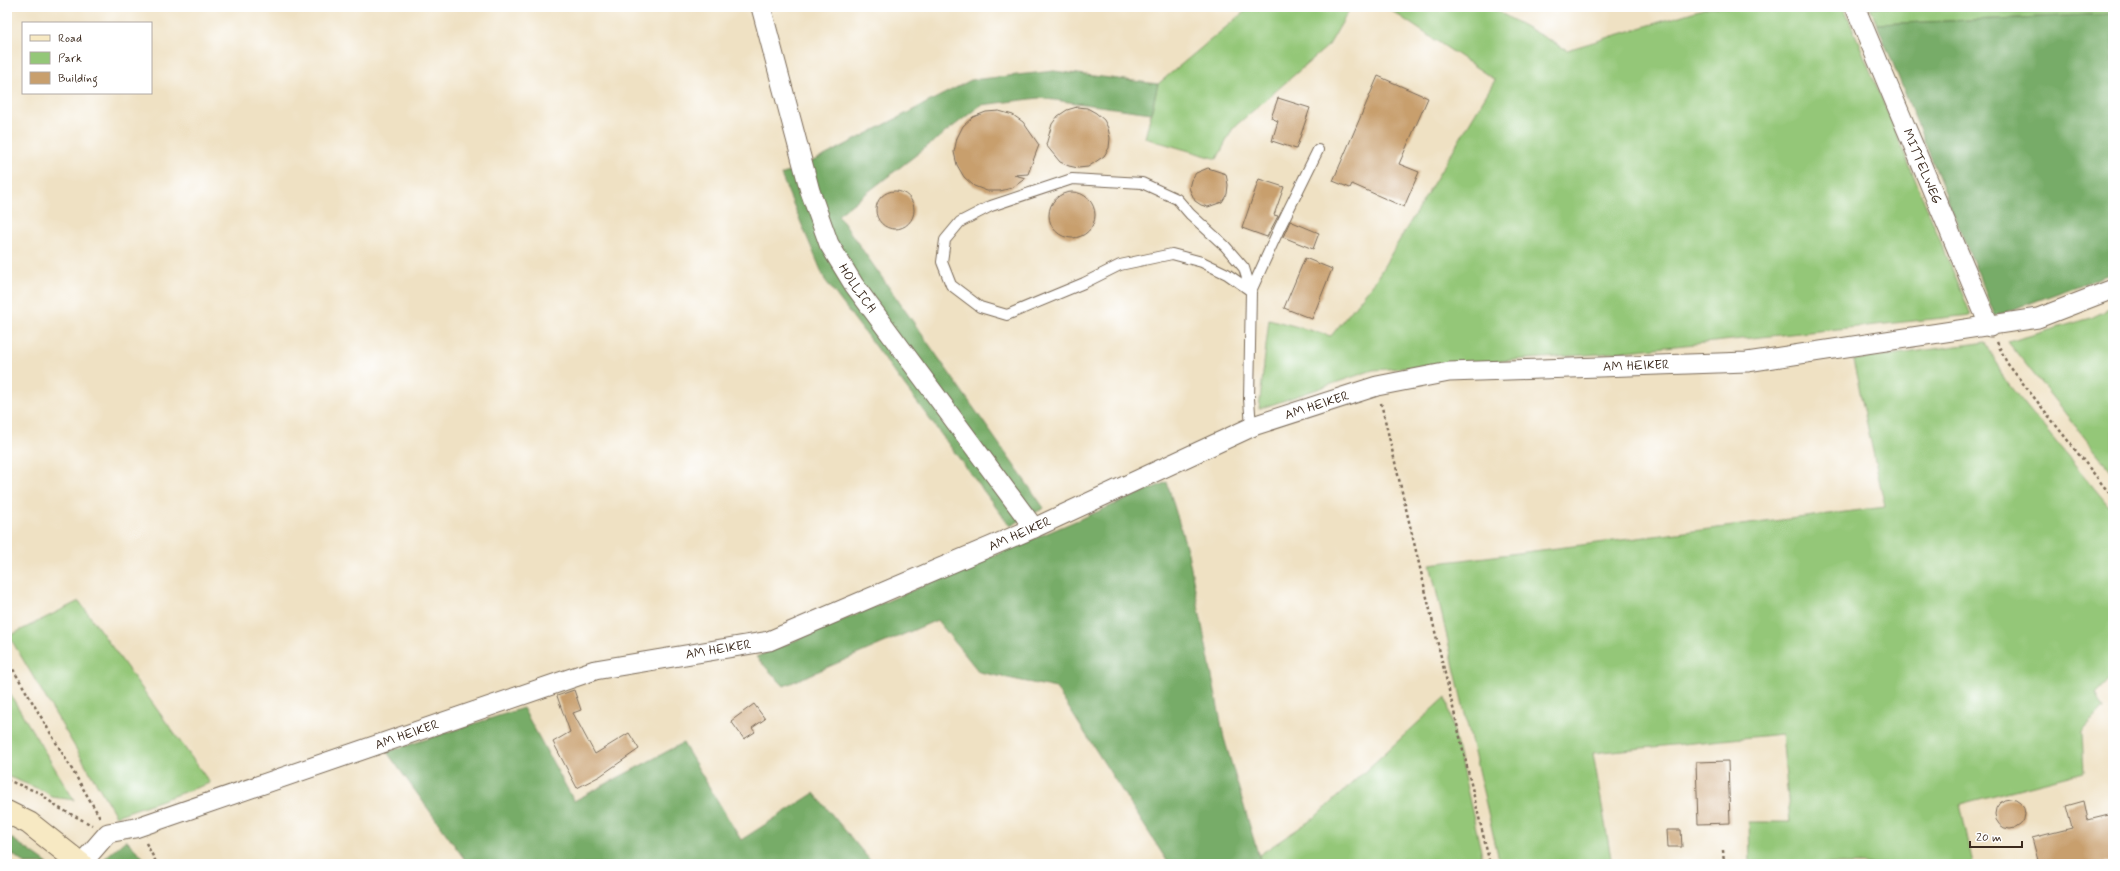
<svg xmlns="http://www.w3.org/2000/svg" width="2120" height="871" font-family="Mynerve,sans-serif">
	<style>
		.green { fill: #94c778; stroke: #68784b }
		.forest { fill: #77ac68; stroke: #596b43 }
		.building { fill: #c89f6d }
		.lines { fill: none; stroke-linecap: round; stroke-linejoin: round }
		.service-casing { stroke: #7a6a58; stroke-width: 12 }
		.minor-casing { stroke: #7a6a58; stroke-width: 21 }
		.secondary-casing { stroke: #7a6a58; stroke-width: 24 }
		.path { stroke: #7a6a58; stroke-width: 2.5; stroke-dasharray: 3 3; stroke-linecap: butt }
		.service { stroke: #fff; stroke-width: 10 }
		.minor { stroke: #fff; stroke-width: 19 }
		.secondary { stroke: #f7e9c3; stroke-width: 22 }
		.labels { text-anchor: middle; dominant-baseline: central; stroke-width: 4; stroke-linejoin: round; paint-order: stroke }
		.street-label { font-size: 13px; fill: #3b2a1e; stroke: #fff }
	</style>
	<rect width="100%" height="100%" fill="#fff"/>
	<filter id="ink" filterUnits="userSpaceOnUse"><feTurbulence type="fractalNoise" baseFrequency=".025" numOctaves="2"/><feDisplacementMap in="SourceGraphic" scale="8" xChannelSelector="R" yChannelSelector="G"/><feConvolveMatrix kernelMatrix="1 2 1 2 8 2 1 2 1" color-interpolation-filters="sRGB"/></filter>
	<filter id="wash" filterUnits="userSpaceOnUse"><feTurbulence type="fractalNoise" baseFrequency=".012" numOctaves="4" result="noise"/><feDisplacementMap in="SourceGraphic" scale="16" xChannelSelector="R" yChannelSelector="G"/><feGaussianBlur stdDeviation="0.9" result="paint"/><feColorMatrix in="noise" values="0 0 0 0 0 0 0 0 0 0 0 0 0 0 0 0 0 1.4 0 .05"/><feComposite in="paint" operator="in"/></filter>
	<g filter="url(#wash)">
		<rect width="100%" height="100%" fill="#efe1c3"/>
		<path class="green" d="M 1250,7 L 1351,7 L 1329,45 L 1233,128 L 1217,159 L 1145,138 L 1158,84 Z
			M 1386,7 L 1490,7 L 1567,50 L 1709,7 L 1844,7 L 1971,315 L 1599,354 L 1373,370 L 1259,409 L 1269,319 L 1331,336 L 1375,281 L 1495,80 Z
			M 1870,7 L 2113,7 L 2113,14 L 1877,24 Z
			M 2113,307 L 2113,473 L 2008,342 L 2091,318 Z
			M 1986,342 L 2004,379 L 2113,511 L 2113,676 L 2096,694 L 2104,709 L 2082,732 L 2084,772 L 1960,804 L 1973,864 L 1750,864 L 1749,822 L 1790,822 L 1782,734 L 1593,753 L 1612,864 L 1500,864 L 1430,564 L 1885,507 L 1853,360 Z
			M 79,601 L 210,783 L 116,816 L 9,636 Z
			M 7,689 L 74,800 L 52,797 L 44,791 L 7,776 Z
			M 1446,697 L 1484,864 L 1261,864 L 1259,855 L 1314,818 Z"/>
		<path class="forest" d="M 2113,14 L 2113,273 L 1995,316 L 1877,24 Z
			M 1054,71 L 1158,84 L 1151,113 L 1039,98 L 981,105 L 838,215 L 1044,508 L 1010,526 L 825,280 L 781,175 L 822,157 L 971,80 Z
			M 1167,482 L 1188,553 L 1224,738 L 1261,864 L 1169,864 L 1056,688 L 979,672 L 937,620 L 784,686 L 756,657 Z
			M 523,708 L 574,801 L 683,743 L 741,840 L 814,793 L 873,864 L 468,864 L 387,752 Z
			M 7,835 L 48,864 L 25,864 L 7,850 Z
			M 126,840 L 145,859 L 147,864 L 101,864 L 105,858 Z"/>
		<g id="blocks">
			<path class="building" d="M 1378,76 L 1428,98 L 1399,164 L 1419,172 L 1404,207 L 1352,184 L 1350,188 L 1333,181 Z
				M 1278,98 L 1310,108 L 1296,149 L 1272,141 L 1278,121 L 1271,118 Z
				M 1077,107 L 1087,108 L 1096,113 L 1104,120 L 1108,128 L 1110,138 L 1109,148 L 1104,156 L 1088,167 L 1078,168 L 1069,166 L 1060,162 L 1046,145 L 1052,124 L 1058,116 L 1067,110 Z
				M 999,111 L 1013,115 L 1023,122 L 1039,145 L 1028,174 L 1014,175 L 1026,178 L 1012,188 L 1000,191 L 987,191 L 974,186 L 964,177 L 957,165 L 954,152 L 957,138 L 963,126 L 973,117 L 986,112 Z
				M 1208,168 L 1226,174 L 1228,185 L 1227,194 L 1222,202 L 1208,207 L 1201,205 L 1195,201 L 1189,188 L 1191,180 L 1196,173 Z
				M 1259,179 L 1284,187 L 1274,215 L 1278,216 L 1267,237 L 1242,228 Z
				M876 210a19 19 0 1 1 38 0a19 19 0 1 1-38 0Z
				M1049 215a23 23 0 1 1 46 0a23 23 0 1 1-46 0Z
				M 1290,221 L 1319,233 L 1313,249 L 1283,237 Z
				M 1305,258 L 1332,269 L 1312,319 L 1284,308 Z
				M 574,690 L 581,710 L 573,713 L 595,754 L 629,733 L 639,749 L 600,776 L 577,788 L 553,742 L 570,732 L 557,696 Z
				M 754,704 L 765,719 L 752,728 L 755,732 L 744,739 L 731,721 Z
				M 1728,761 L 1730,823 L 1698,824 L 1696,762 Z
				M1995 814a15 15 0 1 1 30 0a15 15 0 1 1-30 0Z
				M 2084,801 L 2088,820 L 2113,814 L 2113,863 L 2039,864 L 2032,838 L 2072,828 L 2066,806 Z
				M 1667,830 L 1681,830 L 1682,847 L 1668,847 Z"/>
		</g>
	</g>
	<g filter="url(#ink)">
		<use href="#blocks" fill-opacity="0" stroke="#7a6a58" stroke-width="1"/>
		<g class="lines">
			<g class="service-casing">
				<path id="service" d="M 1251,291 L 1280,227 L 1318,150
					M 1251,427 L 1249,399 L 1251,291 L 1227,274 L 1202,262 L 1172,254 L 1120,265 L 1084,283 L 1007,315 L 980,307 L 951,285 L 942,262 L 945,240 L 960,222 L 991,206 L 1072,179 L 1142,183 L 1177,199 L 1190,214 L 1225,246 L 1244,268 L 1251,291"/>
			</g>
			<g class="minor-casing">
				<g id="minor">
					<path id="s1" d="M 761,7 L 810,191 L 829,244 L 854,285 L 1034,528"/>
					<path id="s2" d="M 1855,7 L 1990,327"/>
					<path id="s3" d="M 81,864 L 108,833 L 135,828 L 595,670 L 769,641 L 1034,528 L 1256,425 L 1377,386 L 1449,372 L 1747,362 L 2038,318 L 2113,289"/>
				</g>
			</g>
			<g class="secondary-casing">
				<path id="secondary" d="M 7,812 L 29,823 L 81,864"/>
			</g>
			<path class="path" d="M 1997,342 L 2007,363 L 2113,498
				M 1381,403 L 1490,864
				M 7,659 L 101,819
				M 7,780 L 40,793 L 57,807 L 92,825
				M 146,843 L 157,864
				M 1723,850 L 1724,864"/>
			<use href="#service" class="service"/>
			<use href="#minor" class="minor"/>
			<use href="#secondary" class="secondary"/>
		</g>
	</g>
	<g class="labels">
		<g class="street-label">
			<text stroke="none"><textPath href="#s2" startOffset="173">MITTELWEG</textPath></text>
			<text stroke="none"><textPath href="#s1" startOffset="299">HOLLICH</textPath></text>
			<text stroke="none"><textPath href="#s3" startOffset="1652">AM HEIKER</textPath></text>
			<text stroke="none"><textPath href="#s3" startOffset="1328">AM HEIKER</textPath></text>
			<text stroke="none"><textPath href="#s3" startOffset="1004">AM HEIKER</textPath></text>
			<text stroke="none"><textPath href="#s3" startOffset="680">AM HEIKER</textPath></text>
			<text stroke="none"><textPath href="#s3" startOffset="356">AM HEIKER</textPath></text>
		</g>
	</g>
	<rect width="2120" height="871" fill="none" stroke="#fff" stroke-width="24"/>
	<rect x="22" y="22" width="130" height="72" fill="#ffffff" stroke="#b1aaa5"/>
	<rect x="30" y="35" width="20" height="6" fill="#f7e9c3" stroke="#b1aaa5"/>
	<text x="58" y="42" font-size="12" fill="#3b2a1e">Road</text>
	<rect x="30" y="52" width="20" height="12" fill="#94c778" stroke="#b1aaa5"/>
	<text x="58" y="62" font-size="12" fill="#3b2a1e">Park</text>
	<rect x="30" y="72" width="20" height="12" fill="#c89f6d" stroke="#b1aaa5"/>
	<text x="58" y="82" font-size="12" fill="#3b2a1e">Building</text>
	<path d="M1970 841v6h52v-6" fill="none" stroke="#3b2a1e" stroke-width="2"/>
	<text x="1976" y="841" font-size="12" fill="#3b2a1e" stroke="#ffffff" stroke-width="3" paint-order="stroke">20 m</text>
</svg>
